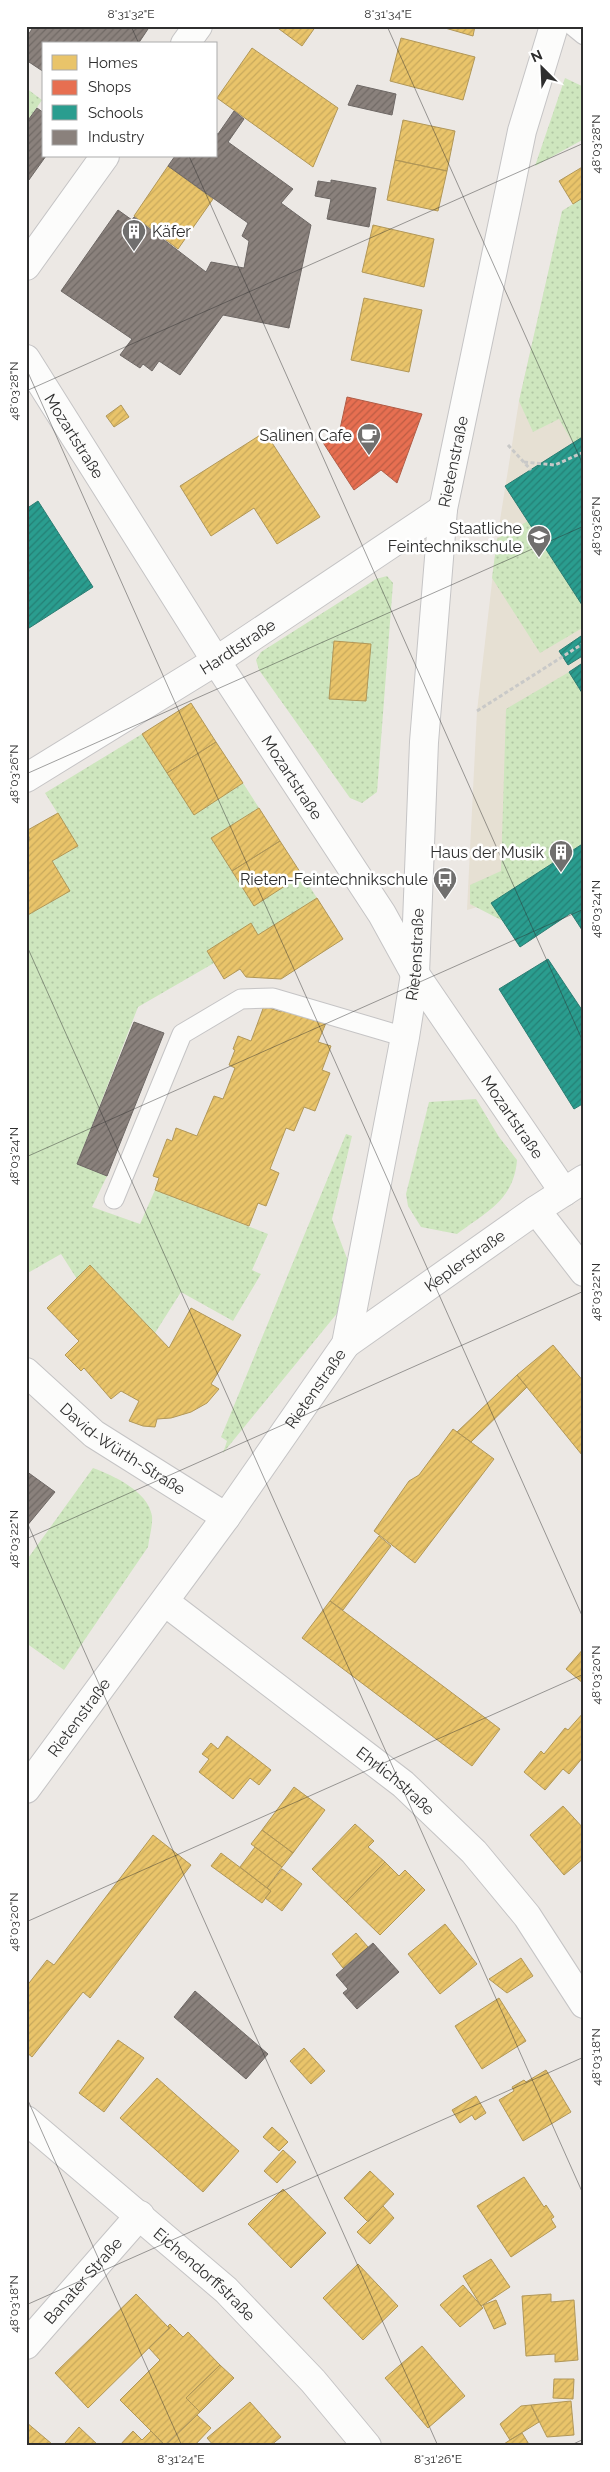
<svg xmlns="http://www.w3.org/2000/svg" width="610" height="2472" font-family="Raleway,sans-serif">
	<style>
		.education { fill: #e6e0d3 }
		.grass { fill: url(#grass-dots) }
		.homes { fill: url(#homes-hatch); stroke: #b19758 }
		.shops { fill: url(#shops-hatch); stroke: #b05c46 }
		.schools { fill: url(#schools-hatch); stroke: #2b7c72 }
		.industry { fill: url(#industry-hatch); stroke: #6e6865 }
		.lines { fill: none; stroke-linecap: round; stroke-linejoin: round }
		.lane-casing { stroke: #c5c4c5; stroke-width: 21 }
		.street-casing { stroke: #c5c4c5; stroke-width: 30 }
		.path { stroke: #c9c9c8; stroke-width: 3; stroke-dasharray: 4 2.5; stroke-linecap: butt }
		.lane { stroke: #fcfcfb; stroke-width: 19 }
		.street { stroke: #fcfcfb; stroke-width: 28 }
		.ticks { fill: none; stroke: #2e2e2e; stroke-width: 1; stroke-opacity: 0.45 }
		.labels { text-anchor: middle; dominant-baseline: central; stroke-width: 5; stroke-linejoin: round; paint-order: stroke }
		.poi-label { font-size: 16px; fill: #2e2e2e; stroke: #fff; text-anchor: end }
		.street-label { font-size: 16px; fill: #2e2e2e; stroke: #fff }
		.neatline { fill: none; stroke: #2e2e2e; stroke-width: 2 }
		.ticks-label { font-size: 12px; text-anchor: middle; fill: #2e2e2e }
	</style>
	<defs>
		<pattern id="grass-dots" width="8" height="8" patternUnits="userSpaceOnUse" patternTransform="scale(1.25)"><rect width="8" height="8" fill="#cee6be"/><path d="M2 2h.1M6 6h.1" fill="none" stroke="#b1c6a4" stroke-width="1.8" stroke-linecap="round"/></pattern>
		<pattern id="homes-hatch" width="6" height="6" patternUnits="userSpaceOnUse" patternTransform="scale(1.25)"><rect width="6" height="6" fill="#e9c46a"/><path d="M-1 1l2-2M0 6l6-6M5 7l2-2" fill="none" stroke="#c8a95c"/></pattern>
		<pattern id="shops-hatch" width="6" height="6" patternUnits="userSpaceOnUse" patternTransform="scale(1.25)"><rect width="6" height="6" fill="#e76f51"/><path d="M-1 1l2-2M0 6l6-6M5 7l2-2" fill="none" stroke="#bc5c44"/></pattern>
		<pattern id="schools-hatch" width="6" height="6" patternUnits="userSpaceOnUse" patternTransform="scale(1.25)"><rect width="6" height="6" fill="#2a9d8f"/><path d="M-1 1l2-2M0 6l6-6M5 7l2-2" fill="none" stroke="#248075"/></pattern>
		<pattern id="industry-hatch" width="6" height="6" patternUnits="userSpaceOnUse" patternTransform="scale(1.25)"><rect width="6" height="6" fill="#8a817c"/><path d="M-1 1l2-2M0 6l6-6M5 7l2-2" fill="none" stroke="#716a66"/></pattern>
	</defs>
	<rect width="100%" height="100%" fill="#ece8e4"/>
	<path class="education" d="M 584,198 L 584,843 L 491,903 L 467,910 L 477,711 L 497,539 L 519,401 L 563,210 Z"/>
	<path class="grass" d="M 565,78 L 584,87 L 584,139 L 535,166 Z
		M 26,88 L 42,100 L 26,123 Z
		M 584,197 L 584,277 L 580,280 L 584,286 L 584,436 L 573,443 L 559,419 L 533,432 L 519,401 L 562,211 Z
		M 528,521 L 584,608 L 584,627 L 540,653 L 492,578 L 497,539 Z
		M 387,576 L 393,583 L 377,792 L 362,803 L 350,798 L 259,670 L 256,660 L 261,652 L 376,579 Z
		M 569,672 L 584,696 L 584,843 L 503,921 L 470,904 L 470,885 L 501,871 L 506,709 Z
		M 142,734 L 194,814 L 243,783 L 259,808 L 211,838 L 254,905 L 302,875 L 317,898 L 258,935 L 251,924 L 207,951 L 214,963 L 138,1007 L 77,1164 L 107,1176 L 92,1207 L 140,1224 L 155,1190 L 268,1234 L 252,1270 L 261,1274 L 233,1321 L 181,1292 L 155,1333 L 90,1265 L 77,1279 L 61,1254 L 26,1274 L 26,916 L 69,891 L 52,861 L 78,846 L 45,793 Z
		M 476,1099 L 499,1137 L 517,1160 C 514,1200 486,1212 457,1234 L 421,1227 L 408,1206 L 406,1194 L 429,1102 Z
		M 346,1134 L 352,1136 L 332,1219 L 348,1261 L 339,1311 L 223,1453 L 227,1441 L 221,1437 Z
		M 93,1468 C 114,1476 148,1491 152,1516 C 153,1525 149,1538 148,1547 L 64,1670 L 26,1643 L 26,1561 Z"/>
	<path class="homes" d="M 275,26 L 316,26 L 302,46 Z
		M 438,26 L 475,26 L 473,36 Z
		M 401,38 L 475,57 L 463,100 L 390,81 Z
		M 252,48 L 338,108 L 313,167 L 217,98 Z
		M 403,120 L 455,131 L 447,171 L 395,160 Z
		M 395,160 L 447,171 L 438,211 L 387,200 Z
		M 168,166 L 213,199 L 178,249 L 134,216 Z
		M 584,166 L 584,197 L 573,204 L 559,181 Z
		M 373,225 L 434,239 L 424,287 L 362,272 Z
		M 364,298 L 422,310 L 409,372 L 351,360 Z
		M 121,405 L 129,417 L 114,427 L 106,416 Z
		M 265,432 L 320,517 L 277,544 L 254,508 L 211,536 L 180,486 Z
		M 334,641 L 371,644 L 366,701 L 329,699 Z
		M 191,703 L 216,742 L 167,773 L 142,734 Z
		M 216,742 L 243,783 L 194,815 L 167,773 Z
		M 259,808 L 280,841 L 232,871 L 211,838 Z
		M 58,813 L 78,846 L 52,861 L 70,891 L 26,916 L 26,842 L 30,839 L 26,831 Z
		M 280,841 L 302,875 L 254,906 L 232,871 Z
		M 317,898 L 343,939 L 281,979 L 246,977 L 240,969 L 224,979 L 207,951 L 251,923 L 258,935 Z
		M 264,1006 L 281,1012 L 283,1006 L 326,1023 L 318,1042 L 331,1046 L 322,1070 L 330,1073 L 315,1111 L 304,1107 L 294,1131 L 286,1128 L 270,1169 L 279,1173 L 266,1206 L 258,1203 L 249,1226 L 155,1190 L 159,1178 L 153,1176 L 167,1139 L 172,1141 L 176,1128 L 197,1136 L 214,1096 L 223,1099 L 235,1068 L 229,1065 L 235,1050 L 233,1049 L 238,1036 L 251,1041 Z
		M 90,1265 L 169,1348 L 191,1308 L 241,1335 L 211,1384 L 219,1389 L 207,1403 L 191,1412 L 171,1418 L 157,1419 L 155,1427 L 143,1426 L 129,1421 L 139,1401 L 121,1391 L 111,1399 L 84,1368 L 81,1371 L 65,1355 L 79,1341 L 47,1308 Z
		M 553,1345 L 584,1382 L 584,1453 L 582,1455 L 517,1375 Z
		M 517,1375 L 527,1387 L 471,1442 L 457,1432 Z
		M 453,1429 L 494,1459 L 415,1563 L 374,1531 L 409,1481 L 419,1475 Z
		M 379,1536 L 391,1546 L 343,1610 L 330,1601 Z
		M 330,1601 L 500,1729 L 472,1766 L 302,1638 Z
		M 584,1648 L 584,1684 L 566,1669 Z
		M 584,1712 L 584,1756 L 569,1774 L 563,1769 L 545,1790 L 524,1772 L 541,1751 L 544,1754 L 565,1728 L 568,1730 Z
		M 227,1736 L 271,1770 L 259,1785 L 250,1778 L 233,1799 L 199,1772 L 209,1759 L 202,1754 L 211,1743 L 218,1749 Z
		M 294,1787 L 325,1810 L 293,1853 L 262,1830 Z
		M 563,1806 L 584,1829 L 584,1858 L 564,1875 L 530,1835 Z
		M 355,1824 L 374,1841 L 368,1847 L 385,1862 L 346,1902 L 312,1869 Z
		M 262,1830 L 293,1853 L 282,1867 L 251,1844 Z
		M 153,1835 L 191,1865 L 90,1998 L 83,1992 L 32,2057 L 26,2052 L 26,1987 L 47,1960 L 54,1965 Z
		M 255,1847 L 282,1867 L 267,1888 L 240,1867 Z
		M 221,1853 L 271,1891 L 262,1903 L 211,1866 Z
		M 385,1862 L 399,1876 L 405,1870 L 425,1890 L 380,1935 L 346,1902 Z
		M 282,1869 L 302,1884 L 282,1911 L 265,1898 L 271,1891 L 267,1888 Z
		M 445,1924 L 477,1964 L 440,1994 L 408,1954 Z
		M 356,1933 L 368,1947 L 343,1968 L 332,1954 Z
		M 521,1958 L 533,1976 L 507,1993 L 489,1979 Z
		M 499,1998 L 526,2041 L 482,2069 L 455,2026 Z
		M 118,2040 L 144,2058 L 104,2112 L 79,2093 Z
		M 304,2048 L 325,2071 L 311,2084 L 290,2061 Z
		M 546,2070 L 571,2112 L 523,2141 L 499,2100 L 514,2091 L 512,2087 L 524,2080 L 526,2082 Z
		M 157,2078 L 239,2151 L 203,2192 L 120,2118 Z
		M 476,2096 L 486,2113 L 475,2120 L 472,2115 L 460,2123 L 452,2110 Z
		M 272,2127 L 288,2142 L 279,2151 L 263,2137 Z
		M 283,2150 L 296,2162 L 277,2183 L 264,2171 Z
		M 370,2171 L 394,2194 L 368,2222 L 344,2198 Z
		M 524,2177 L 544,2207 L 546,2205 L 554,2217 L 551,2219 L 556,2227 L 511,2257 L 477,2206 Z
		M 283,2189 L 326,2233 L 291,2268 L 248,2224 Z
		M 383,2206 L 394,2218 L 370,2244 L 357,2232 Z
		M 491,2259 L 510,2287 L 481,2306 L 463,2276 Z
		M 358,2264 L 398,2306 L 363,2340 L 323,2298 Z
		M 463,2285 L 483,2308 L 460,2327 L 440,2305 Z
		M 136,2294 L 169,2328 L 88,2408 L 55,2373 Z
		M 551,2294 L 551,2302 L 574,2300 L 578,2360 L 555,2362 L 555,2354 L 526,2356 L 522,2296 Z
		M 496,2300 L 506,2324 L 494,2329 L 483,2305 Z
		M 170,2324 L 183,2337 L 188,2332 L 220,2365 L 186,2398 L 200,2412 L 165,2445 L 120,2400 L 160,2360 L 149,2348 L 170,2328 L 168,2326 Z
		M 422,2346 L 465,2396 L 428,2428 L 385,2378 Z
		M 220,2365 L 234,2378 L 200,2412 L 186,2398 Z
		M 554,2379 L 574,2379 L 573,2399 L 553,2398 Z
		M 571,2401 L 574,2435 L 547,2437 L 531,2405 Z
		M 250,2402 L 281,2437 L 270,2446 L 214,2446 L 207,2438 Z
		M 531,2405 L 539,2422 L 510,2440 L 500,2424 L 521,2406 Z
		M 197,2415 L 211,2428 L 194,2446 L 165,2446 Z
		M 26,2422 L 52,2444 L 52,2446 L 26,2446 Z
		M 79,2427 L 99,2446 L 68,2446 L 65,2443 Z
		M 133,2431 L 142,2440 L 151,2431 L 165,2446 L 119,2446 Z
		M 522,2433 L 530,2446 L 501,2446 L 510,2440 Z"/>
	<path class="shops" d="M 347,397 L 422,414 L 397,483 L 381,470 L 354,490 L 322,441 L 340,429 Z"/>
	<path class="schools" d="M 584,436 L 584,608 L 505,486 Z
		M 38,501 L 93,587 L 26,630 L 26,509 Z
		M 584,634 L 584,655 L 568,665 L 559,651 Z
		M 584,662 L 584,696 L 569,672 Z
		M 584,843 L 584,933 L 571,913 L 520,947 L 491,903 Z
		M 548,959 L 584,1013 L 584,1103 L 574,1109 L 499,989 Z"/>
	<path class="industry" d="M 34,26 L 150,26 L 138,44 L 44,44 L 44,72 L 26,60 L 26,38 Z
		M 357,85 L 396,94 L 392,115 L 348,105 Z
		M 37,108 L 44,113 L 44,156 L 46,156 L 26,184 L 26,123 Z
		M 234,111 L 244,119 L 228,142 L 293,189 L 281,203 L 311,225 L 289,328 L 223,315 L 180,375 L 159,361 L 152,371 L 143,364 L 140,368 L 120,355 L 132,339 L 61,291 L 118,210 L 132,220 L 134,217 L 206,272 L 211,262 L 244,268 L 249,241 L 242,236 L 248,223 L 168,166 L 175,156 L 216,156 L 216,133 L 218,134 Z
		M 331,180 L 376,188 L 369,227 L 327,219 L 331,199 L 315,196 L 318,181 L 331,183 Z
		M 134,1022 L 164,1033 L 107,1176 L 77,1164 Z
		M 26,1471 L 55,1492 L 26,1527 Z
		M 373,1943 L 399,1972 L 357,2009 L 343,1993 L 348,1989 L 336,1975 Z
		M 195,1991 L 268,2054 L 246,2079 L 174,2017 Z"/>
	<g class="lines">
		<g class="lane-casing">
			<path id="lane" d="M 573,26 L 584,35
				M 114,1199 L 182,1034 L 241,999 L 273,998 L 405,1037"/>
		</g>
		<g class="street-casing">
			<g id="street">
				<path d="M 185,44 L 198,26"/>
				<path d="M 26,266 L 105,156"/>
				<path id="s1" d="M 26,359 L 216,661 L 382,914 L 415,974 L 564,1192"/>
				<path id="s2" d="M 26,778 L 216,661 L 443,509"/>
				<path d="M 536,1210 L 584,1272"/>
				<path id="s3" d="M 346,1344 L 536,1210 L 584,1179"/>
				<path id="s4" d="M 26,1372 L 94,1434 L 226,1517"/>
				<path id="s5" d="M 165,1602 L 403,1784 L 474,1852 L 527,1916 L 584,2004"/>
				<path id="s6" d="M 26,1789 L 226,1517 L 346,1344 L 405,1037 L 415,974 L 424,742 L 443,509 L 522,131 L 554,26"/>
				<path id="s7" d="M 26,2120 L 226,2290 L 313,2381 L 367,2446"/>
				<path id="s8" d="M 26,2345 L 140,2215"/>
			</g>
		</g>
		<path class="path" d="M 508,445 L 531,470
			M 524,462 L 555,465 L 584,452
			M 477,711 L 584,643"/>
		<use href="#lane" class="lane"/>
		<use href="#street" class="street"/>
	</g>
	<path class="ticks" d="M 131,26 L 139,44M 387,26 L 584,467M 189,156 L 584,1044M 26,368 L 584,1620M 26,391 L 584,143M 26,774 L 584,526M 26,944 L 584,2196M 26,1157 L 584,909M 26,1520 L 438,2446M 26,1539 L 584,1291M 26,1922 L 584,1674M 26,2096 L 182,2446M 26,2305 L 584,2057M 569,2446 L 584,2439"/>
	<defs>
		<g id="building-pin" transform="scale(1.25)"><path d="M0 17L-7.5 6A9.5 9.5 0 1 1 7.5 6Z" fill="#706f6e" stroke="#fff"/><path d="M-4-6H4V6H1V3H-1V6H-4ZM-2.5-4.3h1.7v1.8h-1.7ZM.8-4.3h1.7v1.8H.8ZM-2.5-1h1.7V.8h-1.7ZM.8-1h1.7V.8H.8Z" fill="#fff"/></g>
		<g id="cafe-pin" transform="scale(1.25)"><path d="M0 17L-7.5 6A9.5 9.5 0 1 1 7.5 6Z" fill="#706f6e" stroke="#fff"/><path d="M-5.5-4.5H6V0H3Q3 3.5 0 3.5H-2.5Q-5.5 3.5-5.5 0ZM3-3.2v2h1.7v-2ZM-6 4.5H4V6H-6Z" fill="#fff"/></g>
		<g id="university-pin" transform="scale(1.25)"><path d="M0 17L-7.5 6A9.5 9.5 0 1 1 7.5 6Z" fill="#706f6e" stroke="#fff"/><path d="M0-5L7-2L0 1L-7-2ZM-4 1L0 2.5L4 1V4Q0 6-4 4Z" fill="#fff"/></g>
		<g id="bus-pin" transform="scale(1.25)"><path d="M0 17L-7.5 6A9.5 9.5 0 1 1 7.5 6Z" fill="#706f6e" stroke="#fff"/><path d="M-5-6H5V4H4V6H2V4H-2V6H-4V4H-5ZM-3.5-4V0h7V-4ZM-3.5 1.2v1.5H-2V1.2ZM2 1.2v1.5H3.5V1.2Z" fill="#fff"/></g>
	</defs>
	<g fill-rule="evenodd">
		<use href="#building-pin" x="134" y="231"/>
		<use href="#cafe-pin" x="369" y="435"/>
		<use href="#university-pin" x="539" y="537"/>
		<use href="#building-pin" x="561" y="852"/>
		<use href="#bus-pin" x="445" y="879"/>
	</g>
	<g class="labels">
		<g class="poi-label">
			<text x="152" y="231" text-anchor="start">Käfer</text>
			<text x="352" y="435">Salinen Cafe</text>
			<text x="522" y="528">Staatliche<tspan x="522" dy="18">Feintechnikschule</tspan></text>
			<text x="544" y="852">Haus der Musik</text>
			<text x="428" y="879">Rieten-Feintechnikschule</text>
		</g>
		<g class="street-label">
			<text stroke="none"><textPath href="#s1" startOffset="91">Mozartstraße</textPath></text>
			<text stroke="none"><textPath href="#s6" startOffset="1439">Rietenstraße</textPath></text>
			<text stroke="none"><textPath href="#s2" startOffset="249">Hardtstraße</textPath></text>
			<text stroke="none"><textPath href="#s1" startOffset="496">Mozartstraße</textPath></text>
			<text stroke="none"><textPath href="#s6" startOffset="944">Rietenstraße</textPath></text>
			<text stroke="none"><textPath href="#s1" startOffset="901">Mozartstraße</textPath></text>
			<text stroke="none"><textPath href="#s3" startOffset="145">Keplerstraße</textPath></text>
			<text stroke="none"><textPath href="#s6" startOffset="494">Rietenstraße</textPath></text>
			<text stroke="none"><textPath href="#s4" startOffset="124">David-Würth-Straße</textPath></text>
			<text stroke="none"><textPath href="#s6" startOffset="89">Rietenstraße</textPath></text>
			<text stroke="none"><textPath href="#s5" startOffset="292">Ehrlichstraße</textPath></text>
			<text stroke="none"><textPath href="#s7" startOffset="236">Eichendorffstraße</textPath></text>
			<text stroke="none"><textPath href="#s8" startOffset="86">Banater Straße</textPath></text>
		</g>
	</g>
	<rect width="610" height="2472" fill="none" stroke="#ffffff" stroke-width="55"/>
	<rect x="42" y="42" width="175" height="115" fill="#ffffff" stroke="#ababab"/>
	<rect x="52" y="55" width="25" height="15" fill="#e9c46a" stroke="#ababab"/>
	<text x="88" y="68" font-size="15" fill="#2e2e2e">Homes</text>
	<rect x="52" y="80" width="25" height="15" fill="#e76f51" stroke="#ababab"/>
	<text x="88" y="92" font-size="15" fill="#2e2e2e">Shops</text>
	<rect x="52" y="105" width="25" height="15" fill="#2a9d8f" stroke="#ababab"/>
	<text x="88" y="118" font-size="15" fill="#2e2e2e">Schools</text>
	<rect x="52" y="130" width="25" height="15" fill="#8a817c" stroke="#ababab"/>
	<text x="88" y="142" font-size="15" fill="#2e2e2e">Industry</text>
	<g transform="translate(542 68) rotate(336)" stroke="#ffffff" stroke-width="4" paint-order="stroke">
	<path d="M0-4L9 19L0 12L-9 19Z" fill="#2e2e2e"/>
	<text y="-8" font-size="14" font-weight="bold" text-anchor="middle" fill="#2e2e2e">N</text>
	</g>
	<rect x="28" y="28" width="554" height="2416" class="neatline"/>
	<g class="ticks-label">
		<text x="131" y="18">8°31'32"E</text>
		<text x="388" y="18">8°31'34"E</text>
		<text transform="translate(596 144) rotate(-90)" y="4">48°03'28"N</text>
		<text transform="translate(14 391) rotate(-90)" y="4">48°03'28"N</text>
		<text transform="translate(596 526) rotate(-90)" y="4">48°03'26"N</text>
		<text transform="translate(14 774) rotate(-90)" y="4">48°03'26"N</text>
		<text transform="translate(596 909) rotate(-90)" y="4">48°03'24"N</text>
		<text transform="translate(14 1156) rotate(-90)" y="4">48°03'24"N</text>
		<text transform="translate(596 1292) rotate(-90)" y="4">48°03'22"N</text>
		<text transform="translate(14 1539) rotate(-90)" y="4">48°03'22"N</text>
		<text transform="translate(596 1675) rotate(-90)" y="4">48°03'20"N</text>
		<text transform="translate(14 1922) rotate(-90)" y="4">48°03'20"N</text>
		<text transform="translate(596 2057) rotate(-90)" y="4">48°03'18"N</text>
		<text transform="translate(14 2304) rotate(-90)" y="4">48°03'18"N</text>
		<text x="181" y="2463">8°31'24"E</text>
		<text x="438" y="2463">8°31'26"E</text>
	</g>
</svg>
